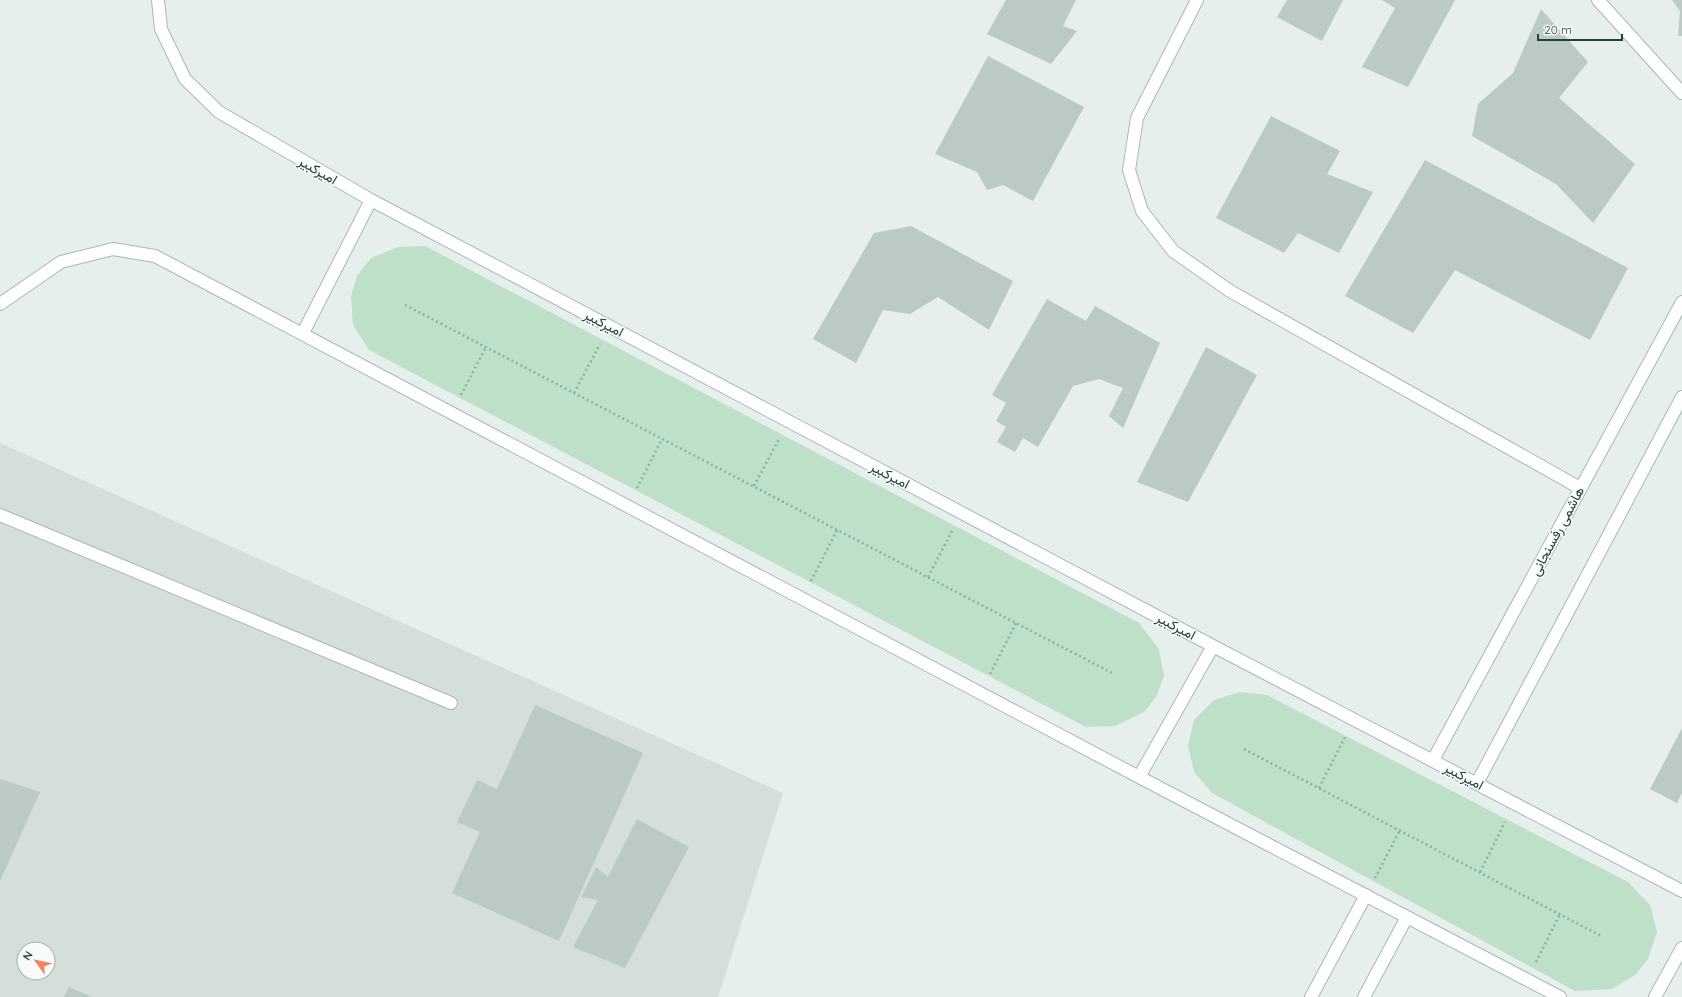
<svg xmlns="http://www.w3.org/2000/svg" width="1682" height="997" font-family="Quicksand,Vazirmatn,sans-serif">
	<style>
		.built { fill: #d4dfda; fill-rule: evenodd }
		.green { fill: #bfe0c8 }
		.building { fill: #bbcac4 }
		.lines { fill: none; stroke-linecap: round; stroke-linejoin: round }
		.lane-casing { stroke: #a8b8b2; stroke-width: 14 }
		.street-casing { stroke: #a8b8b2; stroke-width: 14 }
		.secondary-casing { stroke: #a4bbb3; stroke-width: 14 }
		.path { stroke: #86b3a5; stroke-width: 2.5; stroke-dasharray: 2 3; stroke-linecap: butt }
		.lane { stroke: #fff; stroke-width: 12 }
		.street { stroke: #fff; stroke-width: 12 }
		.secondary { stroke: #fff; stroke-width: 12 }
		.labels { text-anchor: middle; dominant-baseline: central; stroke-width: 3; stroke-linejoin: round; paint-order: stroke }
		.street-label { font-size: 14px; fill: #24423a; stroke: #f7fbf9 }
	</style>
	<rect width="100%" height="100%" fill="#e6efeb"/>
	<path class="built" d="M 0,443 L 783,793 L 718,997 L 0,997 ZM 24,949 L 48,949 L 48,973 L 24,973 Z"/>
	<path class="green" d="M 425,246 L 1139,623 L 1159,649 L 1164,676 L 1156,697 L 1144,712 L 1115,726 L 1086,727 L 369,350 L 353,325 L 351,296 L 357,276 L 371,258 L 398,247 Z
		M 1240,692 L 1267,695 L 1628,882 L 1650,905 L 1657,932 L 1648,959 L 1635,975 L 1612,989 L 1575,991 L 1212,793 L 1194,772 L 1188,746 L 1194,720 L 1214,700 Z"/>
	<path class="building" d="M 1006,0 L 1076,0 L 1063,26 L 1077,31 L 1051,64 L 987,34 Z
		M 1287,0 L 1343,0 L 1322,41 L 1277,17 Z
		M 1382,0 L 1455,0 L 1408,87 L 1362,67 L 1395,8 Z
		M 1672,0 L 1682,0 L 1682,36 L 1678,36 L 1680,11 Z
		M 1541,9 L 1588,62 L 1559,98 L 1635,164 L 1593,223 L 1556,184 L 1472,136 L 1478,104 L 1513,73 Z
		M 988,56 L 1084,107 L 1033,201 L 1003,185 L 987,190 L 977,172 L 935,154 Z
		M 1271,116 L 1340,151 L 1327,174 L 1373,192 L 1339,253 L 1298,233 L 1284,253 L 1216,218 Z
		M 1425,160 L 1628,268 L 1590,340 L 1455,270 L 1413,333 L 1345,296 Z
		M 911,226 L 1013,281 L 989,330 L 938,297 L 910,314 L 883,310 L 856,363 L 813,339 L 874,233 Z
		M 1047,299 L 1086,321 L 1095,306 L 1160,343 L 1123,428 L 1109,416 L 1123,388 L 1099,379 L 1073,386 L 1038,447 L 1023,438 L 1015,452 L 997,442 L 1006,427 L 996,421 L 1006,403 L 992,395 Z
		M 1206,347 L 1257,375 L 1188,502 L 1137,482 Z
		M 535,705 L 643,753 L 559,941 L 452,893 L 480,832 L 457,822 L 477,780 L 497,789 Z
		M 1682,728 L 1682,793 L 1677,803 L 1650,789 Z
		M 0,779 L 40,792 L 0,881 Z
		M 637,819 L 689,847 L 625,968 L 573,947 L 598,900 L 581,897 L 596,867 L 608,877 Z
		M 69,987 L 92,997 L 64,997 Z"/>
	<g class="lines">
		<g class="lane-casing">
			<path id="lane" d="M 0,515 L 451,703"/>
		</g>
		<g class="street-casing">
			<path id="street" d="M 1197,0 L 1137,118 L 1129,170 L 1142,211 L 1173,251 L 1230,291 L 1580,488
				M 1598,0 L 1682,93
				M 1311,997 L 1366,895
				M 1364,997 L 1407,917"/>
		</g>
		<g class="secondary-casing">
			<path id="secondary" d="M 158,0 L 161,29 L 185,79 L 219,112 L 371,200 L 1213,646 L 1682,891
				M 0,304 L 61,262 L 113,249 L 155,256 L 1139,777 L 1560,997
				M 303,333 L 371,200
				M 1433,760 L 1682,302
				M 1139,777 L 1213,646
				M 1477,783 L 1682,397
				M 1655,997 L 1682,948"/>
		</g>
		<path class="path" d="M 405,305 L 1112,673
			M 574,393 L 600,344
			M 461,395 L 486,347
			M 754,486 L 779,439
			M 637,488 L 662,439
			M 928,577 L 952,531
			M 811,581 L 837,530
			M 990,674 L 1016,623
			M 1244,749 L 1601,936
			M 1319,788 L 1345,737
			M 1480,872 L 1505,822
			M 1375,878 L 1400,830
			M 1536,962 L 1560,914"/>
		<use href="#lane" class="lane"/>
		<use href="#street" class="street"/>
		<use href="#secondary" class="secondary"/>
	</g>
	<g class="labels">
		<g class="street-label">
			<text transform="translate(318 170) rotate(30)">امیرکبیر</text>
			<text transform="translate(604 323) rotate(28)">امیرکبیر</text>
			<text transform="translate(890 475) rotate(28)">امیرکبیر</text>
			<text transform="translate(1557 531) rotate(-62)">هاشمی رفسنجانی</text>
			<text transform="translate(1176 626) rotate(28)">امیرکبیر</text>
			<text transform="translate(1464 776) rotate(28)">امیرکبیر</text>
		</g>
	</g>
	<g transform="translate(36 961) rotate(303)"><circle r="19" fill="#f7fbf9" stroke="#a3b1ad"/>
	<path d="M0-3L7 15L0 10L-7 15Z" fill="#f4845f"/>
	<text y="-6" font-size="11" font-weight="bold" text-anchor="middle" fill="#24423a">N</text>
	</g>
	<path d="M1538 34v6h84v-6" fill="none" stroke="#24423a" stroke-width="2"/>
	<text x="1544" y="34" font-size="12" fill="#24423a" stroke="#f7fbf9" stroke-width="3" paint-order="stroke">20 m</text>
</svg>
